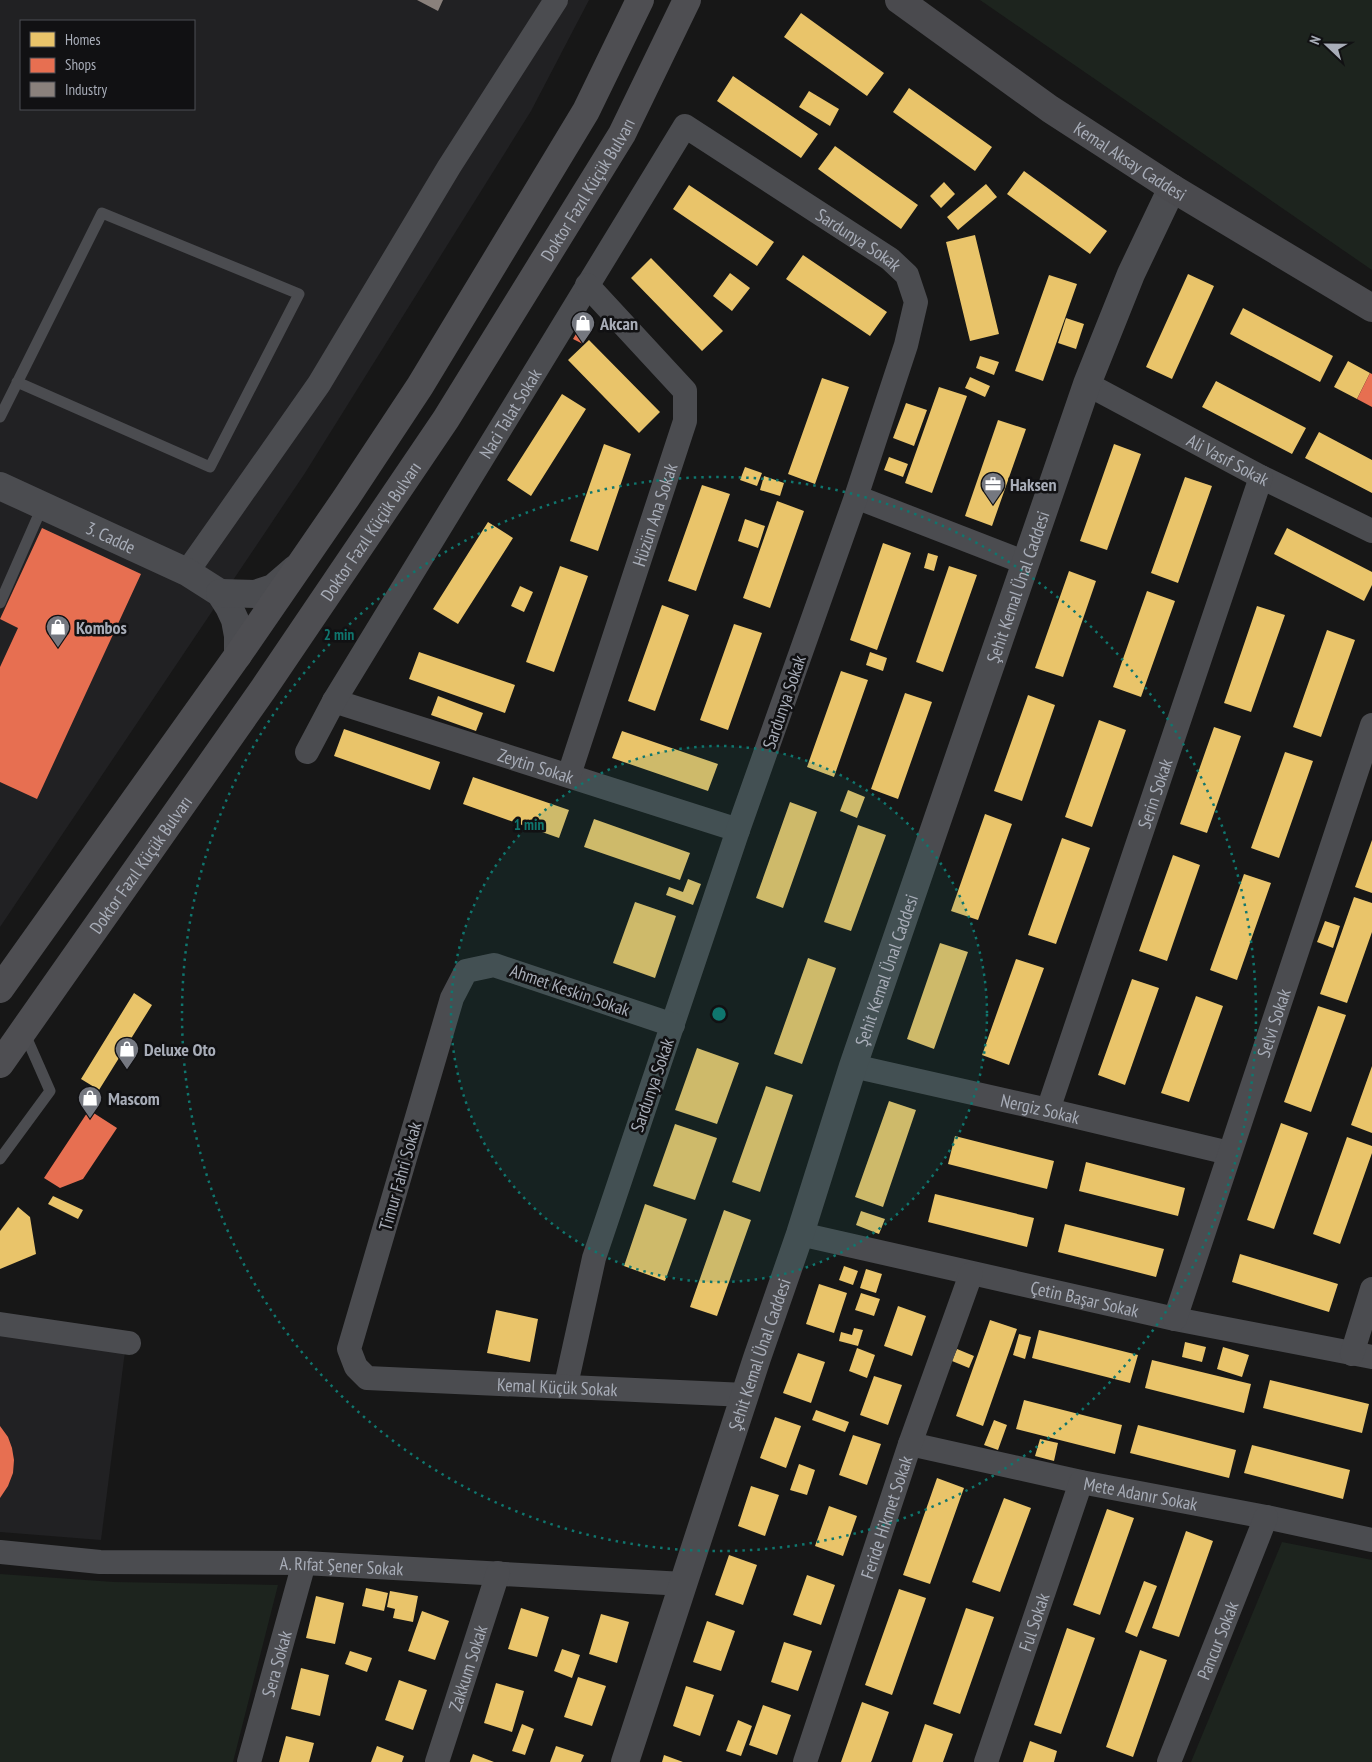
<svg xmlns="http://www.w3.org/2000/svg" width="1372" height="1762" font-family="'PT Sans Narrow',sans-serif">
	<style>
		.built { fill: #212123; fill-rule: evenodd }
		.green { fill: #1d241e }
		.homes { fill: #e9c46a }
		.shops { fill: #e76f51 }
		.industry { fill: #8a817c }
		.lines { fill: none; stroke-linecap: round; stroke-linejoin: round }
		.service { stroke: #4b4c50; stroke-width: 11 }
		.minor { stroke: #4b4c50; stroke-width: 24 }
		.tertiary { stroke: #4b4c50; stroke-width: 28 }
		.secondary { stroke: #4a4a4e; stroke-width: 28 }
		.trunk { stroke: #4e4e52; stroke-width: 28 }
		.ring { fill: none; stroke: #0f766e; stroke-width: 2.5; stroke-dasharray: 2.5 5 }
		.labels { text-anchor: middle; dominant-baseline: central; stroke-width: 5; stroke-linejoin: round; paint-order: stroke }
		.street-label { font-size: 18px; fill: #a8adb8; stroke: #111113 }
		.poi-label { font-size: 18px; font-weight: bold; fill: #a8adb8; stroke: #111113; text-anchor: start }
		.centre { fill: #0f766e; stroke: #111113; stroke-width: 2.5 }
		.ring-label { font-size: 15px; text-anchor: middle; font-weight: bold; fill: #0f766e; stroke: #111113; stroke-width: 5; stroke-linejoin: round; paint-order: stroke }
	</style>
	<rect width="100%" height="100%" fill="#171717"/>
	<path class="built" d="M 0,0 L 589,0 L 531,111 L 305,473 L 0,927 ZM 21,21 L 194,21 L 194,109 L 21,109 Z
		M 0,1333 L 125,1351 L 101,1540 L 0,1532 Z"/>
	<path class="green" d="M 980,0 L 1372,0 L 1372,270 Z
		M 1282,1542 L 1372,1560 L 1372,1762 L 1191,1762 Z
		M 0,1574 L 114,1582 L 278,1585 L 233,1762 L 0,1762 Z"/>
	<path class="homes" d="M 801,13 L 884,73 L 867,96 L 784,37 Z
		M 733,76 L 818,134 L 801,158 L 717,101 Z
		M 909,88 L 992,147 L 975,171 L 893,112 Z
		M 809,91 L 839,109 L 830,126 L 799,107 Z
		M 835,146 L 918,205 L 901,229 L 818,169 Z
		M 1024,171 L 1107,231 L 1090,254 L 1007,194 Z
		M 944,182 L 955,194 L 941,208 L 930,196 Z
		M 986,184 L 997,197 L 958,230 L 947,217 Z
		M 689,185 L 774,242 L 757,266 L 673,209 Z
		M 975,235 L 999,334 L 970,341 L 946,242 Z
		M 803,255 L 887,312 L 870,336 L 786,279 Z
		M 651,258 L 723,331 L 702,351 L 631,278 Z
		M 730,273 L 750,288 L 732,311 L 713,296 Z
		M 1188,274 L 1214,286 L 1172,379 L 1146,367 Z
		M 1049,275 L 1077,284 L 1043,381 L 1015,371 Z
		M 1243,308 L 1333,356 L 1320,382 L 1230,334 Z
		M 1066,318 L 1084,324 L 1076,349 L 1058,343 Z
		M 589,340 L 660,412 L 639,433 L 568,360 Z
		M 980,356 L 999,362 L 994,375 L 976,368 Z
		M 1348,361 L 1370,373 L 1357,399 L 1334,387 Z
		M 970,377 L 990,386 L 985,397 L 965,388 Z
		M 822,378 L 849,387 L 815,484 L 788,474 Z
		M 1216,381 L 1306,428 L 1292,454 L 1202,407 Z
		M 939,387 L 967,396 L 932,493 L 905,483 Z
		M 562,394 L 586,409 L 531,496 L 507,480 Z
		M 906,403 L 927,410 L 914,446 L 893,438 Z
		M 998,420 L 1026,429 L 992,526 L 965,516 Z
		M 1319,432 L 1372,460 L 1372,493 L 1305,458 Z
		M 604,444 L 631,454 L 598,551 L 570,541 Z
		M 1114,444 L 1141,454 L 1107,550 L 1080,541 Z
		M 889,457 L 908,464 L 903,477 L 884,470 Z
		M 745,467 L 762,473 L 757,486 L 740,480 Z
		M 764,476 L 784,483 L 780,496 L 760,490 Z
		M 1185,477 L 1212,486 L 1178,583 L 1151,573 Z
		M 702,485 L 730,494 L 696,591 L 668,581 Z
		M 777,501 L 804,511 L 770,608 L 743,598 Z
		M 745,519 L 765,526 L 758,548 L 738,541 Z
		M 488,522 L 513,538 L 458,624 L 433,609 Z
		M 1287,528 L 1372,572 L 1372,585 L 1364,601 L 1274,554 Z
		M 883,543 L 911,553 L 877,650 L 850,640 Z
		M 928,553 L 938,556 L 934,571 L 924,568 Z
		M 560,566 L 588,576 L 554,672 L 526,662 Z
		M 949,566 L 977,575 L 943,672 L 916,662 Z
		M 1069,571 L 1096,581 L 1063,677 L 1035,668 Z
		M 520,586 L 533,592 L 524,612 L 511,606 Z
		M 1147,591 L 1175,601 L 1141,697 L 1113,687 Z
		M 662,605 L 689,615 L 655,711 L 628,701 Z
		M 1257,606 L 1285,615 L 1251,712 L 1224,703 Z
		M 734,624 L 762,633 L 728,730 L 700,720 Z
		M 1327,630 L 1355,640 L 1321,737 L 1293,727 Z
		M 419,652 L 515,685 L 505,713 L 409,679 Z
		M 870,652 L 887,658 L 883,671 L 866,665 Z
		M 841,671 L 868,680 L 834,777 L 807,767 Z
		M 905,693 L 932,702 L 898,799 L 871,789 Z
		M 1028,695 L 1055,705 L 1022,801 L 994,791 Z
		M 438,696 L 483,713 L 476,731 L 431,715 Z
		M 1099,720 L 1126,730 L 1092,827 L 1065,817 Z
		M 1214,727 L 1241,736 L 1207,833 L 1180,824 Z
		M 344,729 L 440,762 L 430,790 L 334,756 Z
		M 622,731 L 718,764 L 708,791 L 612,758 Z
		M 1285,752 L 1313,761 L 1279,858 L 1251,848 Z
		M 473,777 L 569,810 L 559,838 L 463,804 Z
		M 848,790 L 865,797 L 857,818 L 840,811 Z
		M 790,802 L 817,812 L 783,908 L 756,898 Z
		M 985,814 L 1012,824 L 978,920 L 951,911 Z
		M 594,819 L 690,853 L 680,880 L 584,847 Z
		M 858,825 L 886,835 L 851,931 L 824,922 Z
		M 1062,838 L 1090,848 L 1056,944 L 1028,935 Z
		M 1372,840 L 1372,893 L 1355,887 Z
		M 1173,855 L 1200,865 L 1167,961 L 1139,951 Z
		M 1244,874 L 1271,883 L 1237,980 L 1210,970 Z
		M 688,879 L 701,884 L 693,905 L 666,895 L 669,887 L 683,892 Z
		M 1354,897 L 1372,903 L 1372,932 L 1347,1003 L 1320,994 Z
		M 635,902 L 676,916 L 655,978 L 613,963 Z
		M 1325,921 L 1340,926 L 1333,948 L 1317,942 Z
		M 940,943 L 968,952 L 934,1049 L 907,1039 Z
		M 808,958 L 836,968 L 802,1064 L 774,1054 Z
		M 1016,959 L 1044,968 L 1009,1065 L 982,1055 Z
		M 1132,979 L 1159,988 L 1125,1085 L 1098,1075 Z
		M 134,993 L 152,1005 L 99,1090 L 81,1079 Z
		M 1196,996 L 1223,1006 L 1189,1102 L 1161,1093 Z
		M 1318,1006 L 1346,1015 L 1311,1112 L 1284,1102 Z
		M 697,1048 L 739,1063 L 717,1124 L 675,1110 Z
		M 1372,1066 L 1372,1133 L 1351,1125 Z
		M 766,1086 L 793,1095 L 760,1192 L 732,1182 Z
		M 889,1101 L 916,1110 L 883,1207 L 855,1197 Z
		M 1281,1123 L 1308,1133 L 1274,1229 L 1247,1220 Z
		M 675,1124 L 717,1138 L 695,1200 L 653,1186 Z
		M 955,1136 L 1054,1161 L 1047,1189 L 948,1164 Z
		M 1347,1137 L 1372,1146 L 1372,1153 L 1340,1244 L 1313,1234 Z
		M 1086,1162 L 1185,1188 L 1178,1216 L 1079,1191 Z
		M 935,1194 L 1034,1218 L 1027,1247 L 928,1222 Z
		M 53,1196 L 83,1210 L 78,1219 L 48,1204 Z
		M 645,1204 L 687,1219 L 665,1281 L 624,1266 Z
		M 18,1207 L 30,1217 L 36,1254 L 0,1269 L 0,1231 Z
		M 724,1210 L 751,1220 L 717,1316 L 690,1307 Z
		M 861,1211 L 885,1219 L 879,1234 L 856,1225 Z
		M 1065,1224 L 1164,1249 L 1156,1277 L 1058,1252 Z
		M 1240,1254 L 1338,1284 L 1329,1312 L 1232,1282 Z
		M 844,1266 L 858,1271 L 853,1285 L 839,1280 Z
		M 866,1269 L 882,1274 L 876,1293 L 860,1288 Z
		M 819,1284 L 847,1293 L 834,1333 L 806,1324 Z
		M 861,1293 L 880,1299 L 874,1316 L 855,1310 Z
		M 898,1306 L 926,1316 L 912,1356 L 884,1346 Z
		M 496,1310 L 538,1319 L 530,1362 L 487,1353 Z
		M 990,1320 L 1017,1329 L 983,1426 L 956,1416 Z
		M 854,1328 L 863,1330 L 858,1346 L 839,1341 L 841,1332 L 852,1335 Z
		M 1039,1330 L 1138,1355 L 1130,1383 L 1032,1358 Z
		M 1019,1334 L 1031,1337 L 1025,1359 L 1013,1355 Z
		M 1185,1342 L 1206,1347 L 1202,1362 L 1182,1357 Z
		M 1223,1347 L 1249,1355 L 1242,1377 L 1217,1369 Z
		M 857,1348 L 875,1355 L 867,1378 L 849,1371 Z
		M 957,1349 L 974,1356 L 969,1368 L 952,1361 Z
		M 798,1353 L 825,1362 L 811,1403 L 783,1393 Z
		M 1152,1360 L 1251,1384 L 1244,1413 L 1145,1388 Z
		M 874,1376 L 902,1385 L 888,1425 L 860,1415 Z
		M 1270,1380 L 1369,1404 L 1362,1433 L 1263,1408 Z
		M 1024,1400 L 1122,1425 L 1115,1454 L 1016,1429 Z
		M 816,1410 L 849,1422 L 845,1432 L 812,1420 Z
		M 775,1417 L 801,1426 L 786,1468 L 760,1458 Z
		M 994,1420 L 1007,1425 L 998,1450 L 984,1445 Z
		M 1138,1425 L 1236,1450 L 1229,1478 L 1130,1453 Z
		M 853,1435 L 881,1444 L 867,1485 L 839,1475 Z
		M 1040,1439 L 1058,1443 L 1054,1461 L 1035,1456 Z
		M 1252,1445 L 1350,1470 L 1343,1499 L 1244,1473 Z
		M 799,1464 L 815,1470 L 807,1495 L 790,1490 Z
		M 937,1478 L 964,1488 L 930,1584 L 903,1575 Z
		M 751,1486 L 779,1495 L 765,1536 L 738,1526 Z
		M 1004,1498 L 1031,1508 L 1000,1592 L 972,1582 Z
		M 829,1506 L 857,1516 L 843,1556 L 815,1546 Z
		M 1107,1509 L 1134,1518 L 1100,1615 L 1073,1605 Z
		M 1186,1531 L 1213,1541 L 1179,1637 L 1152,1628 Z
		M 729,1555 L 757,1565 L 743,1605 L 715,1595 Z
		M 807,1575 L 835,1585 L 821,1625 L 793,1615 Z
		M 1144,1581 L 1157,1586 L 1137,1637 L 1125,1632 Z
		M 366,1588 L 388,1593 L 384,1611 L 362,1606 Z
		M 899,1589 L 926,1598 L 892,1695 L 865,1685 Z
		M 390,1591 L 418,1596 L 413,1622 L 393,1618 L 395,1609 L 387,1607 Z
		M 316,1596 L 344,1603 L 335,1644 L 306,1638 Z
		M 521,1608 L 549,1617 L 537,1657 L 508,1649 Z
		M 966,1608 L 994,1617 L 960,1714 L 933,1704 Z
		M 422,1611 L 449,1621 L 435,1660 L 408,1651 Z
		M 601,1614 L 629,1622 L 617,1663 L 589,1654 Z
		M 707,1621 L 735,1631 L 721,1671 L 693,1662 Z
		M 1067,1628 L 1095,1638 L 1061,1734 L 1034,1725 Z
		M 784,1642 L 812,1651 L 798,1691 L 771,1682 Z
		M 562,1649 L 580,1655 L 572,1678 L 554,1671 Z
		M 1140,1650 L 1167,1660 L 1133,1757 L 1106,1747 Z
		M 350,1651 L 372,1658 L 367,1672 L 345,1664 Z
		M 301,1668 L 329,1675 L 320,1716 L 291,1709 Z
		M 578,1677 L 606,1686 L 592,1726 L 564,1717 Z
		M 399,1680 L 427,1690 L 413,1730 L 385,1720 Z
		M 496,1683 L 524,1691 L 512,1732 L 484,1723 Z
		M 686,1686 L 714,1695 L 700,1736 L 673,1726 Z
		M 862,1702 L 889,1712 L 872,1760 L 871,1762 L 841,1762 Z
		M 763,1705 L 791,1715 L 777,1755 L 749,1745 Z
		M 738,1720 L 752,1726 L 741,1756 L 726,1751 Z
		M 522,1724 L 534,1729 L 525,1755 L 512,1751 Z
		M 925,1724 L 953,1734 L 943,1762 L 912,1762 Z
		M 286,1736 L 314,1743 L 309,1762 L 279,1762 Z
		M 1030,1741 L 1057,1751 L 1054,1762 L 1023,1762 Z
		M 377,1746 L 404,1756 L 402,1762 L 371,1762 Z
		M 556,1746 L 584,1755 L 581,1762 L 550,1762 Z
		M 473,1754 L 494,1762 L 470,1762 Z
		M 664,1755 L 683,1762 L 662,1762 Z"/>
	<path class="shops" d="M 583,322 L 592,327 L 583,344 L 573,339 Z
		M 1370,373 L 1372,374 L 1372,407 L 1357,399 Z
		M 42,528 L 141,574 L 37,799 L 0,782 L 0,667 L 18,628 L 0,619 Z
		M 89,1110 L 117,1128 L 83,1179 L 60,1188 L 44,1178 Z
		M 0,1426 L 8,1437 L 12,1448 L 14,1460 L 13,1473 L 8,1486 L 0,1498 Z"/>
	<path class="industry" d="M 417,0 L 443,0 L 438,11 Z"/>
	<g class="lines">
		<path class="service" d="M 0,417 L 102,213 L 299,294 L 210,467 L 17,382
			M 0,603 L 43,505
			M 0,1159 L 50,1091 L 24,1032"/>
		<g class="minor">
			<path id="s1" d="M 1087,384 L 1261,477 L 1372,531"/>
			<path d="M 856,497 L 1026,563"/>
			<path d="M 187,572 L 319,384 L 449,167 L 556,0"/>
			<path id="s2" d="M 334,701 L 738,830"/>
			<path id="s3" d="M 307,752 L 334,701 L 685,126 L 890,259 L 907,275 L 916,302 L 906,345 L 856,497 L 738,830 L 594,1258 L 566,1385"/>
			<path id="s4" d="M 569,775 L 685,421 L 685,391 L 587,285"/>
			<path id="s5" d="M 673,1025 L 494,965 L 466,971 L 452,998 L 349,1349 L 356,1367 L 367,1378 L 746,1395"/>
			<path id="s6" d="M 853,1066 L 1048,1110 L 1229,1153"/>
			<path id="s7" d="M 1048,1110 L 1261,477"/>
			<path id="s8" d="M 800,1234 L 1175,1319 L 1372,1357"/>
			<path id="s9" d="M 1175,1319 L 1372,725"/>
			<path d="M 0,1324 L 129,1343"/>
			<path d="M 1352,1354 L 1372,1289"/>
			<path id="s10" d="M 910,1444 L 1081,1482 L 1266,1517 L 1372,1540"/>
			<path id="s11" d="M 0,1552 L 100,1562 L 304,1563 L 684,1584"/>
			<path id="s12" d="M 249,1762 L 304,1563"/>
			<path id="s13" d="M 437,1762 L 498,1573"/>
			<path id="s14" d="M 805,1762 L 910,1444 L 971,1274"/>
			<path id="s15" d="M 986,1762 L 1081,1482"/>
			<path id="s16" d="M 1169,1762 L 1266,1517"/>
		</g>
		<g class="tertiary">
			<path id="s17" d="M 0,486 L 187,572 L 220,593 L 229,607 L 235,620 L 238,636 L 238,655"/>
			<path d="M 220,593 L 255,594 L 273,588 L 295,569"/>
			<path id="s18" d="M 625,1762 L 757,1358 L 800,1234 L 853,1066 L 1087,384 L 1131,274 L 1172,188"/>
		</g>
		<path class="secondary" id="s19" d="M 899,0 L 1050,109 L 1172,188 L 1372,308"/>
		<g class="trunk">
			<path d="M 0,989 L 238,655 L 346,498 L 420,386 L 586,111 L 640,0"/>
			<path id="s20" d="M 0,1064 L 264,688 L 446,419 L 622,134 L 687,0"/>
		</g>
	</g>
	<circle cx="719" cy="1014" r="268" fill="#0f766e" fill-opacity=".12"/>
	<g class="ring">
		<circle cx="719" cy="1014" r="268"/>
		<circle cx="719" cy="1014" r="537"/>
	</g>
	<defs>
		<g id="shop-pin" transform="scale(1.25)"><path d="M0 17L-7.5 6A9.5 9.5 0 1 1 7.5 6Z" fill="#757880" stroke="#111113"/><path d="M-5-2.5h2.3a2.7 3.5 0 0 1 5.4 0H5L5.5 6h-11ZM-1.5-2.5h3a1.5 2.3 0 0 0-3 0Z" fill="#fff"/></g>
		<g id="office-pin" transform="scale(1.25)"><path d="M0 17L-7.5 6A9.5 9.5 0 1 1 7.5 6Z" fill="#757880" stroke="#111113"/><path d="M-6-3h4V-5.5h4V-3h4V5H-6ZM-1-4.5V-3h2v-1.5ZM-6 0V1H6V0Z" fill="#fff"/></g>
	</defs>
	<g fill-rule="evenodd">
		<use href="#shop-pin" x="583" y="323"/>
		<use href="#office-pin" x="993" y="484"/>
		<use href="#shop-pin" x="58" y="627"/>
		<use href="#shop-pin" x="127" y="1049"/>
		<use href="#shop-pin" x="90" y="1098"/>
	</g>
	<g class="labels">
		<g class="street-label">
			<text stroke="none"><textPath href="#s19" startOffset="282">Kemal Aksay Caddesi</textPath></text>
			<text stroke="none"><textPath href="#s20" startOffset="1054">Doktor Fazıl Küçük Bulvarı</textPath></text>
			<text stroke="none"><textPath href="#s3" startOffset="939">Sardunya Sokak</textPath></text>
			<text stroke="none"><textPath href="#s3" startOffset="395">Naci Talat Sokak</textPath></text>
			<text stroke="none"><textPath href="#s1" startOffset="160">Ali Vasıf Sokak</textPath></text>
			<text stroke="none"><textPath href="#s4" startOffset="274">Hüzün Ana Sokak</textPath></text>
			<text stroke="none"><textPath href="#s20" startOffset="649">Doktor Fazıl Küçük Bulvarı</textPath></text>
			<text stroke="none"><textPath href="#s17" startOffset="122">3. Cadde</textPath></text>
			<text stroke="none"><textPath href="#s18" startOffset="1239">Şehit Kemal Ünal Caddesi</textPath></text>
			<text transform="translate(784 702) rotate(-71)">Sardunya Sokak</text>
			<text stroke="none"><textPath href="#s2" startOffset="212">Zeytin Sokak</textPath></text>
			<text stroke="none"><textPath href="#s7" startOffset="334">Serin Sokak</textPath></text>
			<text stroke="none"><textPath href="#s20" startOffset="244">Doktor Fazıl Küçük Bulvarı</textPath></text>
			<text stroke="none"><textPath href="#s18" startOffset="834">Şehit Kemal Ünal Caddesi</textPath></text>
			<text transform="translate(570 990) rotate(19)">Ahmet Keskin Sokak</text>
			<text stroke="none"><textPath href="#s9" startOffset="312">Selvi Sokak</textPath></text>
			<text transform="translate(652 1085) rotate(-71)">Sardunya Sokak</text>
			<text stroke="none"><textPath href="#s6" startOffset="192">Nergiz Sokak</textPath></text>
			<text transform="translate(400 1176) rotate(-74)">Timur Fahri Sokak</text>
			<text stroke="none"><textPath href="#s8" startOffset="292">Çetin Başar Sokak</textPath></text>
			<text stroke="none"><textPath href="#s18" startOffset="429">Şehit Kemal Ünal Caddesi</textPath></text>
			<text stroke="none"><textPath href="#s5" startOffset="839">Kemal Küçük Sokak</textPath></text>
			<text stroke="none"><textPath href="#s10" startOffset="236">Mete Adanır Sokak</textPath></text>
			<text stroke="none"><textPath href="#s14" startOffset="258">Feride Hikmet Sokak</textPath></text>
			<text stroke="none"><textPath href="#s11" startOffset="342">A. Rıfat Şener Sokak</textPath></text>
			<text stroke="none"><textPath href="#s15" startOffset="148">Ful Sokak</textPath></text>
			<text stroke="none"><textPath href="#s16" startOffset="131">Pancur Sokak</textPath></text>
			<text stroke="none"><textPath href="#s12" startOffset="102">Sera Sokak</textPath></text>
			<text stroke="none"><textPath href="#s13" startOffset="99">Zakkum Sokak</textPath></text>
		</g>
		<g class="poi-label">
			<text x="600" y="323">Akcan</text>
			<text x="1010" y="484">Haksen</text>
			<text x="76" y="627">Kombos</text>
			<text x="144" y="1049">Deluxe Oto</text>
			<text x="108" y="1098">Mascom</text>
		</g>
	</g>
	<circle cx="719" cy="1014" r="8" class="centre"/>
	<g class="ring-label">
		<text x="339" y="640">2 min</text>
		<text x="529" y="830">1 min</text>
	</g>
	<rect x="20" y="20" width="175" height="90" fill="#111113" stroke="#4d4f55"/>
	<rect x="30" y="32" width="25" height="15" fill="#e9c46a" stroke="#4d4f55"/>
	<text x="65" y="45" font-size="15" fill="#a8adb8">Homes</text>
	<rect x="30" y="58" width="25" height="15" fill="#e76f51" stroke="#4d4f55"/>
	<text x="65" y="70" font-size="15" fill="#a8adb8">Shops</text>
	<rect x="30" y="82" width="25" height="15" fill="#8a817c" stroke="#4d4f55"/>
	<text x="65" y="95" font-size="15" fill="#a8adb8">Industry</text>
	<g transform="translate(1327 45) rotate(292)" stroke="#111113" stroke-width="4" paint-order="stroke">
	<path d="M0-4L9 19L0 12L-9 19Z" fill="#a8adb8"/>
	<text y="-8" font-size="14" font-weight="bold" text-anchor="middle" fill="#a8adb8">N</text>
	</g>
</svg>
